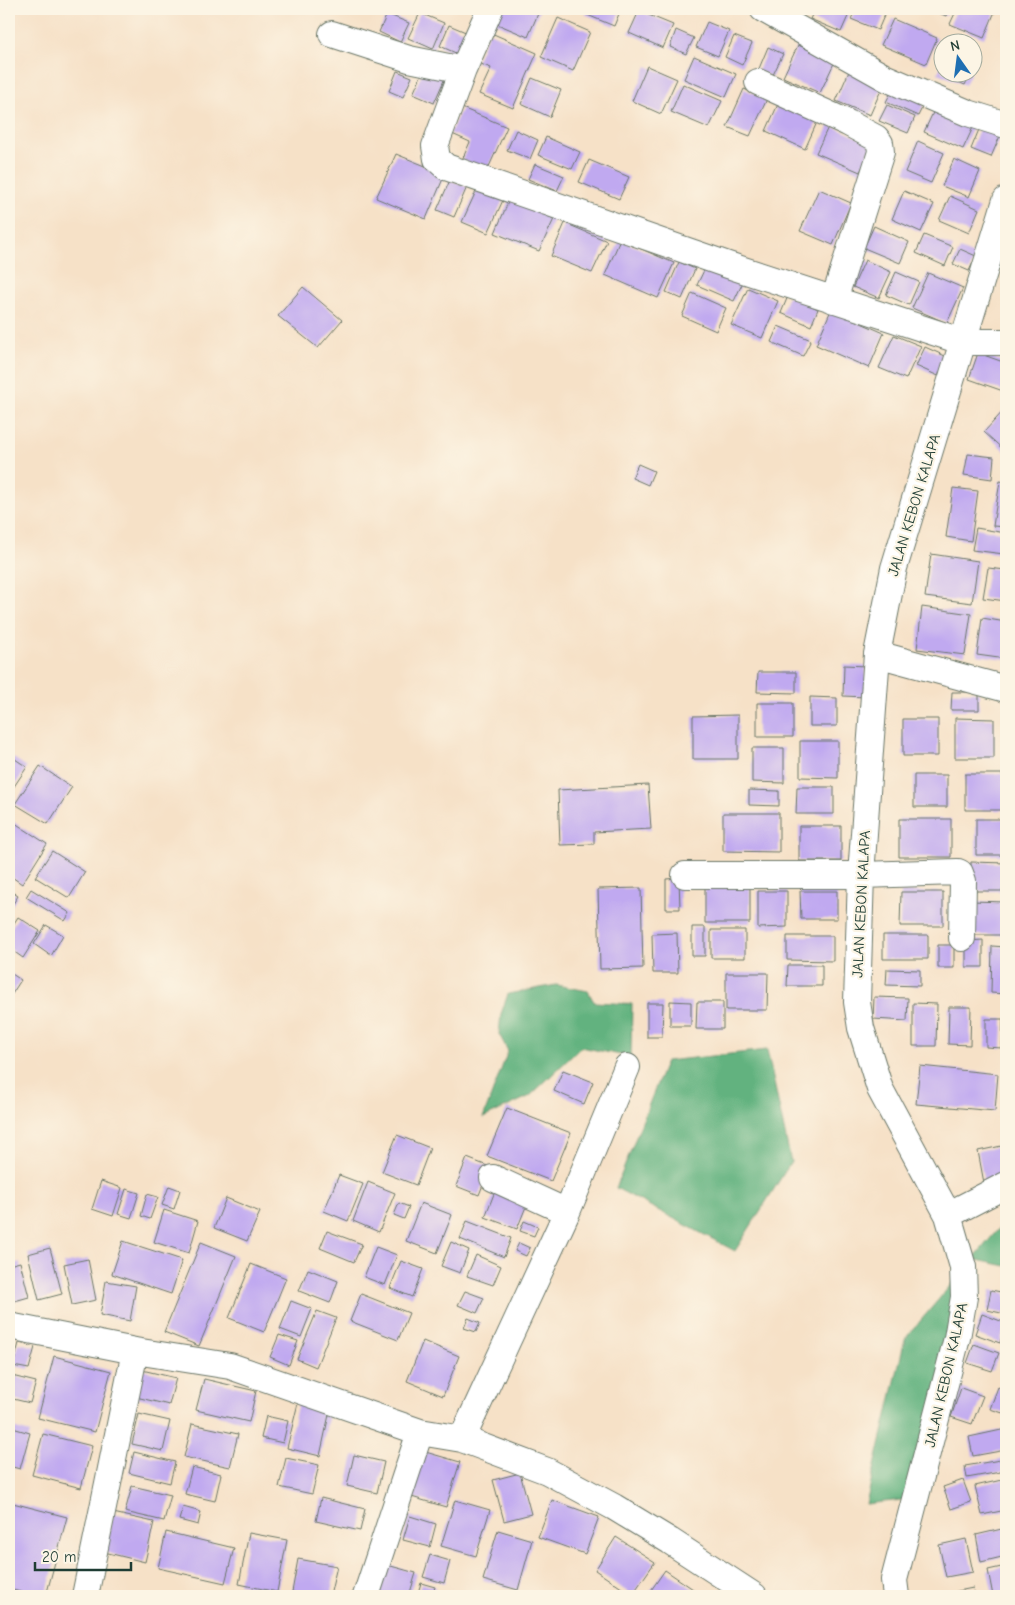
<svg xmlns="http://www.w3.org/2000/svg" width="1015" height="1605" font-family="'Comic Neue',sans-serif">
	<style>
		.forest { fill: #62b27f; stroke: #40785a }
		.building { fill: #c0a9f0 }
		.lines { fill: none; stroke-linecap: round; stroke-linejoin: round }
		.street-casing { stroke: #6a7667; stroke-width: 28 }
		.path { stroke: #6a7667; stroke-width: 3; stroke-dasharray: 4 4; stroke-linecap: butt }
		.street { stroke: #fff; stroke-width: 26 }
		.labels { text-anchor: middle; dominant-baseline: central; stroke-width: 4.5; stroke-linejoin: round; paint-order: stroke }
		.street-label { font-size: 15px; fill: #1f3d34; stroke: #fcf5e5 }
	</style>
	<rect width="100%" height="100%" fill="#fcf5e5"/>
	<filter id="ink" filterUnits="userSpaceOnUse"><feTurbulence type="fractalNoise" baseFrequency=".02" numOctaves="2"/><feDisplacementMap in="SourceGraphic" scale="10" xChannelSelector="R" yChannelSelector="G"/><feConvolveMatrix kernelMatrix="1 2 1 2 8 2 1 2 1" color-interpolation-filters="sRGB"/></filter>
	<filter id="wash" filterUnits="userSpaceOnUse"><feTurbulence type="fractalNoise" baseFrequency=".0096" numOctaves="4" result="noise"/><feDisplacementMap in="SourceGraphic" scale="20" xChannelSelector="R" yChannelSelector="G"/><feGaussianBlur stdDeviation="1.12" result="paint"/><feColorMatrix in="noise" values="0 0 0 0 0 0 0 0 0 0 0 0 0 0 0 0 0 1.4 0 .05"/><feComposite in="paint" operator="in"/></filter>
	<g filter="url(#wash)">
		<rect width="100%" height="100%" fill="#f6e1c7"/>
		<path class="forest" d="M 556,985 L 588,991 L 594,1002 L 632,1004 L 631,1057 L 581,1047 L 530,1096 L 483,1118 L 508,1051 L 499,1034 L 501,1014 L 508,994 Z
			M 767,1050 L 791,1162 L 735,1251 L 616,1188 L 666,1061 Z
			M 1006,1220 L 1006,1266 L 977,1260 L 911,1499 L 866,1504 L 905,1339 Z"/>
		<g id="blocks">
			<path class="building" d="M 501,9 L 540,9 L 528,37 L 495,23 Z
				M 588,9 L 621,9 L 614,26 L 585,14 Z
				M 815,9 L 836,9 L 849,14 L 841,32 L 810,19 Z
				M 856,9 L 887,9 L 878,30 L 851,19 Z
				M 929,9 L 949,9 L 946,16 Z
				M 957,9 L 996,9 L 984,38 L 950,24 Z
				M 639,11 L 673,25 L 663,48 L 629,33 Z
				M 420,13 L 444,23 L 433,49 L 408,38 Z
				M 387,14 L 409,23 L 400,42 L 379,32 Z
				M 558,18 L 590,32 L 573,71 L 541,57 Z
				M 893,19 L 937,38 L 926,64 L 881,45 Z
				M 707,22 L 729,31 L 718,56 L 696,47 Z
				M 449,25 L 468,33 L 458,54 L 440,46 Z
				M 676,30 L 694,38 L 686,54 L 670,47 Z
				M 489,32 L 537,53 L 513,108 L 479,94 L 491,68 L 476,62 Z
				M 734,36 L 752,43 L 742,65 L 725,57 Z
				M 798,45 L 835,61 L 820,93 L 783,77 Z
				M 768,47 L 783,54 L 772,77 L 758,71 Z
				M 694,56 L 736,74 L 726,97 L 684,79 Z
				M 942,63 L 942,72 L 971,72 L 965,85 L 938,73 Z
				M 647,66 L 677,79 L 661,114 L 632,101 Z
				M 851,67 L 885,81 L 870,115 L 836,101 Z
				M 424,69 L 445,78 L 434,103 L 413,94 Z
				M 397,71 L 412,77 L 403,97 L 389,91 Z
				M 532,78 L 561,90 L 550,117 L 521,104 Z
				M 683,84 L 722,101 L 709,128 L 671,112 Z
				M 894,86 L 926,100 L 918,116 L 886,102 Z
				M 744,89 L 767,99 L 750,136 L 727,127 Z
				M 779,102 L 818,120 L 805,149 L 766,131 Z
				M 937,104 L 976,121 L 963,149 L 924,132 Z
				M 887,105 L 915,117 L 908,133 L 879,121 Z
				M 462,108 L 507,127 L 487,171 L 462,160 L 470,142 L 450,133 Z
				M 829,125 L 873,144 L 860,172 L 816,153 Z
				M 980,127 L 1000,136 L 991,157 L 971,149 Z
				M 516,130 L 538,140 L 530,159 L 507,150 Z
				M 546,137 L 580,152 L 572,169 L 538,155 Z
				M 918,141 L 944,153 L 931,183 L 905,172 Z
				M 396,154 L 445,174 L 426,219 L 376,198 Z
				M 954,159 L 980,171 L 969,197 L 942,186 Z
				M 589,160 L 629,177 L 619,199 L 579,182 Z
				M 535,164 L 564,176 L 557,191 L 528,179 Z
				M 450,180 L 467,187 L 454,217 L 437,210 Z
				M 478,187 L 504,198 L 488,233 L 462,222 Z
				M 819,189 L 851,203 L 833,245 L 800,231 Z
				M 904,191 L 934,204 L 921,232 L 892,219 Z
				M 950,196 L 979,209 L 969,233 L 939,220 Z
				M 509,200 L 554,219 L 539,251 L 495,233 Z
				M 565,223 L 607,241 L 592,273 L 551,256 Z
				M 874,226 L 909,242 L 900,263 L 864,248 Z
				M 924,235 L 953,247 L 945,266 L 916,253 Z
				M 620,240 L 674,263 L 658,298 L 605,275 Z
				M 960,249 L 976,256 L 969,271 L 953,264 Z
				M 865,260 L 891,272 L 879,298 L 853,287 Z
				M 679,262 L 695,269 L 682,299 L 666,292 Z
				M 707,264 L 744,280 L 734,301 L 697,285 Z
				M 896,272 L 919,282 L 909,305 L 886,295 Z
				M 928,273 L 963,288 L 947,323 L 912,308 Z
				M 303,287 L 342,320 L 318,348 L 278,316 Z
				M 748,288 L 778,301 L 762,338 L 731,325 Z
				M 692,293 L 726,308 L 716,331 L 682,316 Z
				M 788,296 L 818,309 L 811,326 L 781,313 Z
				M 831,310 L 884,333 L 869,368 L 816,345 Z
				M 778,326 L 811,340 L 803,356 L 771,342 Z
				M 894,335 L 921,346 L 906,379 L 879,368 Z
				M 925,347 L 954,360 L 945,379 L 916,366 Z
				M 978,353 L 1006,363 L 1006,392 L 969,379 Z
				M 1006,408 L 1006,452 L 984,432 Z
				M 968,454 L 994,457 L 992,479 L 964,475 Z
				M 638,464 L 654,471 L 648,485 L 632,478 Z
				M 1000,481 L 1006,482 L 1006,527 L 993,526 Z
				M 953,488 L 978,491 L 971,541 L 946,537 Z
				M 976,528 L 1006,533 L 1004,554 L 972,550 Z
				M 931,554 L 978,561 L 972,603 L 925,597 Z
				M 988,568 L 1006,570 L 1006,601 L 983,598 Z
				M 922,607 L 971,614 L 965,655 L 917,649 Z
				M 982,618 L 1006,622 L 1006,659 L 977,655 Z
				M 844,665 L 866,666 L 866,697 L 843,696 Z
				M 758,672 L 796,672 L 796,693 L 757,692 Z
				M 952,692 L 979,692 L 979,710 L 951,710 Z
				M 810,697 L 837,698 L 837,726 L 810,726 Z
				M 757,703 L 793,703 L 793,737 L 757,737 Z
				M 738,715 L 738,759 L 693,759 L 693,716 Z
				M 955,718 L 994,719 L 994,758 L 955,758 Z
				M 903,719 L 938,719 L 938,756 L 903,756 Z
				M 800,741 L 838,741 L 838,778 L 800,777 Z
				M 752,748 L 784,748 L 784,783 L 752,782 Z
				M 9,755 L 27,767 L 9,794 Z
				M 40,766 L 72,787 L 48,824 L 15,804 Z
				M 965,774 L 1006,774 L 1006,810 L 965,810 Z
				M 914,775 L 947,775 L 947,807 L 914,807 Z
				M 648,785 L 651,829 L 594,832 L 594,844 L 560,845 L 558,790 Z
				M 797,787 L 834,787 L 834,814 L 796,814 Z
				M 749,790 L 779,791 L 779,806 L 749,805 Z
				M 723,813 L 779,813 L 779,852 L 723,851 Z
				M 899,819 L 951,819 L 951,857 L 899,857 Z
				M 976,819 L 1006,819 L 1006,855 L 976,855 Z
				M 12,821 L 47,844 L 22,884 L 9,875 L 9,825 Z
				M 799,826 L 841,826 L 841,861 L 799,861 Z
				M 52,851 L 85,872 L 69,898 L 35,877 Z
				M 971,862 L 1006,863 L 1006,891 L 971,891 Z
				M 679,878 L 680,909 L 666,909 L 666,879 Z
				M 705,887 L 750,887 L 750,923 L 705,923 Z
				M 641,888 L 643,968 L 600,969 L 598,889 Z
				M 31,889 L 70,913 L 65,921 L 26,897 Z
				M 9,890 L 18,896 L 9,910 Z
				M 758,891 L 787,891 L 787,927 L 758,928 Z
				M 800,891 L 837,891 L 837,919 L 801,919 Z
				M 901,892 L 943,892 L 943,926 L 900,926 Z
				M 971,901 L 1006,902 L 1006,935 L 971,935 Z
				M 18,917 L 40,931 L 23,958 L 9,948 L 9,931 Z
				M 46,925 L 63,935 L 51,956 L 34,944 Z
				M 692,927 L 705,927 L 705,956 L 692,956 Z
				M 711,930 L 745,930 L 745,958 L 711,958 Z
				M 677,933 L 678,973 L 653,973 L 652,934 Z
				M 883,935 L 928,935 L 928,959 L 883,959 Z
				M 787,936 L 833,936 L 833,961 L 787,960 Z
				M 983,940 L 983,967 L 966,967 L 966,941 Z
				M 938,945 L 954,945 L 954,968 L 938,968 Z
				M 992,946 L 1006,947 L 1006,994 L 991,993 Z
				M 788,965 L 822,965 L 822,986 L 787,986 Z
				M 887,969 L 920,970 L 920,986 L 886,985 Z
				M 9,972 L 21,980 L 12,994 L 9,992 Z
				M 726,973 L 768,973 L 767,1010 L 726,1010 Z
				M 874,997 L 908,998 L 907,1021 L 873,1019 Z
				M 670,1001 L 691,1002 L 691,1026 L 670,1026 Z
				M 697,1002 L 723,1002 L 723,1029 L 696,1029 Z
				M 647,1003 L 663,1003 L 662,1037 L 647,1037 Z
				M 913,1003 L 937,1004 L 936,1046 L 913,1046 Z
				M 949,1007 L 971,1007 L 970,1045 L 948,1044 Z
				M 986,1019 L 1003,1019 L 1002,1048 L 986,1047 Z
				M 920,1066 L 998,1074 L 995,1111 L 916,1104 Z
				M 563,1070 L 593,1082 L 584,1104 L 554,1091 Z
				M 507,1108 L 571,1133 L 551,1181 L 487,1156 Z
				M 397,1135 L 430,1148 L 416,1185 L 382,1172 Z
				M 1006,1145 L 1006,1178 L 984,1183 L 978,1151 Z
				M 467,1158 L 490,1167 L 479,1195 L 456,1186 Z
				M 339,1175 L 363,1184 L 348,1221 L 324,1211 Z
				M 101,1181 L 122,1188 L 113,1216 L 92,1209 Z
				M 368,1182 L 395,1193 L 379,1232 L 353,1221 Z
				M 169,1186 L 180,1190 L 174,1209 L 162,1205 Z
				M 497,1186 L 529,1199 L 517,1229 L 485,1217 Z
				M 126,1189 L 139,1193 L 131,1218 L 118,1214 Z
				M 147,1194 L 158,1197 L 150,1219 L 141,1216 Z
				M 226,1198 L 260,1212 L 247,1241 L 214,1228 Z
				M 399,1203 L 409,1207 L 404,1219 L 394,1215 Z
				M 421,1203 L 452,1215 L 437,1253 L 406,1241 Z
				M 164,1210 L 198,1221 L 189,1253 L 154,1242 Z
				M 467,1221 L 511,1238 L 504,1257 L 460,1239 Z
				M 524,1221 L 538,1227 L 534,1236 L 520,1231 Z
				M 327,1231 L 362,1244 L 354,1262 L 320,1248 Z
				M 123,1241 L 182,1260 L 171,1294 L 112,1274 Z
				M 201,1242 L 236,1256 L 199,1346 L 164,1332 Z
				M 451,1242 L 469,1250 L 460,1273 L 441,1266 Z
				M 519,1243 L 530,1248 L 526,1256 L 515,1251 Z
				M 376,1247 L 397,1255 L 385,1285 L 364,1277 Z
				M 50,1248 L 62,1294 L 39,1300 L 28,1254 Z
				M 476,1255 L 501,1266 L 493,1285 L 467,1276 Z
				M 88,1259 L 96,1300 L 72,1305 L 64,1264 Z
				M 401,1261 L 423,1269 L 412,1297 L 390,1288 Z
				M 20,1262 L 29,1297 L 11,1302 L 9,1293 L 9,1265 Z
				M 251,1264 L 286,1278 L 264,1332 L 229,1318 Z
				M 308,1269 L 338,1281 L 330,1303 L 299,1291 Z
				M 106,1281 L 136,1286 L 130,1321 L 100,1315 Z
				M 991,1290 L 1006,1293 L 1006,1314 L 987,1310 Z
				M 465,1291 L 484,1298 L 477,1313 L 458,1305 Z
				M 361,1294 L 409,1313 L 398,1340 L 350,1321 Z
				M 291,1301 L 312,1309 L 301,1337 L 280,1329 Z
				M 317,1311 L 336,1318 L 316,1367 L 297,1359 Z
				M 982,1314 L 1006,1323 L 1000,1343 L 975,1334 Z
				M 468,1318 L 480,1323 L 476,1332 L 464,1328 Z
				M 279,1335 L 298,1341 L 289,1365 L 270,1357 Z
				M 423,1341 L 459,1356 L 443,1396 L 407,1381 Z
				M 19,1343 L 35,1347 L 29,1369 L 13,1366 Z
				M 974,1344 L 999,1353 L 992,1371 L 967,1363 Z
				M 54,1356 L 111,1371 L 95,1432 L 38,1418 Z
				M 142,1370 L 176,1378 L 169,1405 L 136,1397 Z
				M 12,1376 L 36,1382 L 30,1403 L 9,1398 L 9,1387 Z
				M 204,1379 L 256,1391 L 249,1422 L 196,1410 Z
				M 998,1387 L 1006,1391 L 1006,1414 L 990,1409 Z
				M 961,1388 L 983,1396 L 972,1424 L 951,1417 Z
				M 298,1403 L 330,1410 L 320,1456 L 287,1448 Z
				M 139,1414 L 170,1421 L 163,1451 L 132,1444 Z
				M 266,1416 L 288,1421 L 283,1443 L 261,1438 Z
				M 192,1424 L 238,1434 L 230,1467 L 184,1457 Z
				M 9,1427 L 30,1433 L 20,1469 L 9,1466 Z
				M 1006,1429 L 1006,1450 L 973,1456 L 969,1437 Z
				M 43,1434 L 92,1446 L 81,1488 L 32,1475 Z
				M 422,1451 L 460,1462 L 446,1507 L 408,1496 Z
				M 134,1452 L 175,1462 L 170,1483 L 129,1473 Z
				M 354,1455 L 384,1462 L 377,1493 L 347,1486 Z
				M 286,1458 L 319,1465 L 312,1494 L 279,1487 Z
				M 1006,1459 L 1006,1471 L 967,1478 L 965,1466 Z
				M 192,1467 L 221,1474 L 215,1501 L 185,1494 Z
				M 520,1473 L 531,1514 L 504,1521 L 493,1480 Z
				M 1006,1479 L 1006,1510 L 982,1515 L 975,1486 Z
				M 963,1480 L 971,1502 L 951,1509 L 943,1487 Z
				M 132,1486 L 171,1495 L 164,1521 L 125,1512 Z
				M 321,1498 L 365,1509 L 360,1531 L 316,1521 Z
				M 455,1500 L 490,1510 L 476,1556 L 441,1546 Z
				M 552,1500 L 599,1517 L 585,1554 L 538,1537 Z
				M 9,1502 L 67,1517 L 46,1596 L 36,1596 L 9,1589 Z
				M 183,1507 L 201,1512 L 198,1525 L 179,1520 Z
				M 113,1513 L 154,1522 L 145,1562 L 104,1552 Z
				M 410,1516 L 436,1524 L 430,1547 L 403,1540 Z
				M 1006,1528 L 1006,1556 L 981,1562 L 976,1535 Z
				M 498,1530 L 532,1540 L 518,1590 L 483,1580 Z
				M 166,1532 L 234,1548 L 225,1583 L 158,1568 Z
				M 249,1533 L 287,1540 L 277,1592 L 239,1584 Z
				M 616,1537 L 655,1562 L 632,1595 L 595,1570 Z
				M 966,1539 L 973,1572 L 946,1577 L 939,1545 Z
				M 430,1555 L 450,1561 L 444,1583 L 423,1577 Z
				M 298,1559 L 337,1566 L 330,1596 L 317,1596 L 292,1592 Z
				M 380,1563 L 416,1573 L 409,1596 L 375,1596 Z
				M 1006,1566 L 1006,1596 L 993,1596 L 988,1570 Z
				M 665,1570 L 693,1589 L 688,1596 L 647,1596 Z
				M 421,1583 L 435,1587 L 432,1596 L 417,1596 Z
				M 973,1588 L 975,1596 L 938,1596 L 938,1595 Z"/>
		</g>
	</g>
	<g filter="url(#ink)">
		<use href="#blocks" fill-opacity="0" stroke="#6a7667" stroke-width="1"/>
		<g class="lines">
			<g class="street-casing">
				<path id="street" d="M 490,9 L 463,70 L 435,146 L 437,159 L 446,167 L 728,265 L 964,342 L 1006,342
					M 763,9 L 886,78 L 968,113 L 1006,125
					M 332,34 L 409,59 L 463,70
					M 758,82 L 848,123 L 876,138 L 880,143 L 881,152 L 834,300
					M 877,654 L 1006,689
					M 685,875 L 861,875 L 958,872 L 960,873 L 963,881 L 962,938
					M 493,1178 L 567,1212
					M 948,1215 L 1006,1185
					M 9,1326 L 135,1351 L 230,1366 L 420,1432 L 462,1439 L 547,1471 L 614,1507 L 670,1541 L 754,1596
					M 462,1439 L 567,1212 L 627,1067
					M 85,1596 L 135,1351
					M 366,1596 L 420,1432
					M 896,1596 L 894,1580 L 957,1338 L 964,1297 L 963,1267 L 948,1215 L 880,1089 L 861,1028 L 857,1002 L 861,875 L 877,654 L 894,568 L 1006,200"/>
			</g>
			<path class="path" d="M 9,821 L 15,812"/>
			<use href="#street" class="street"/>
		</g>
	</g>
	<g class="labels">
		<g class="street-label">
			<text transform="translate(914 505) rotate(-73)">JALAN KEBON KALAPA</text>
			<text transform="translate(861 904) rotate(-87)">JALAN KEBON KALAPA</text>
			<text transform="translate(946 1375) rotate(-77)">JALAN KEBON KALAPA</text>
		</g>
	</g>
	<rect width="1015" height="1605" fill="none" stroke="#fcf5e5" stroke-width="30"/>
	<g transform="translate(958 58) rotate(346)"><circle r="24" fill="#fcf5e5" stroke="#a4ab9e"/>
	<path d="M0-4L9 19L0 12L-9 19Z" fill="#1f6fb2"/>
	<text y="-8" font-size="14" font-weight="bold" text-anchor="middle" fill="#1f3d34">N</text>
	</g>
	<path d="M35 1562v8h96v-8" fill="none" stroke="#1f3d34" stroke-width="2.5"/>
	<text x="42" y="1562" font-size="15" fill="#1f3d34" stroke="#fcf5e5" stroke-width="4" paint-order="stroke">20 m</text>
</svg>
